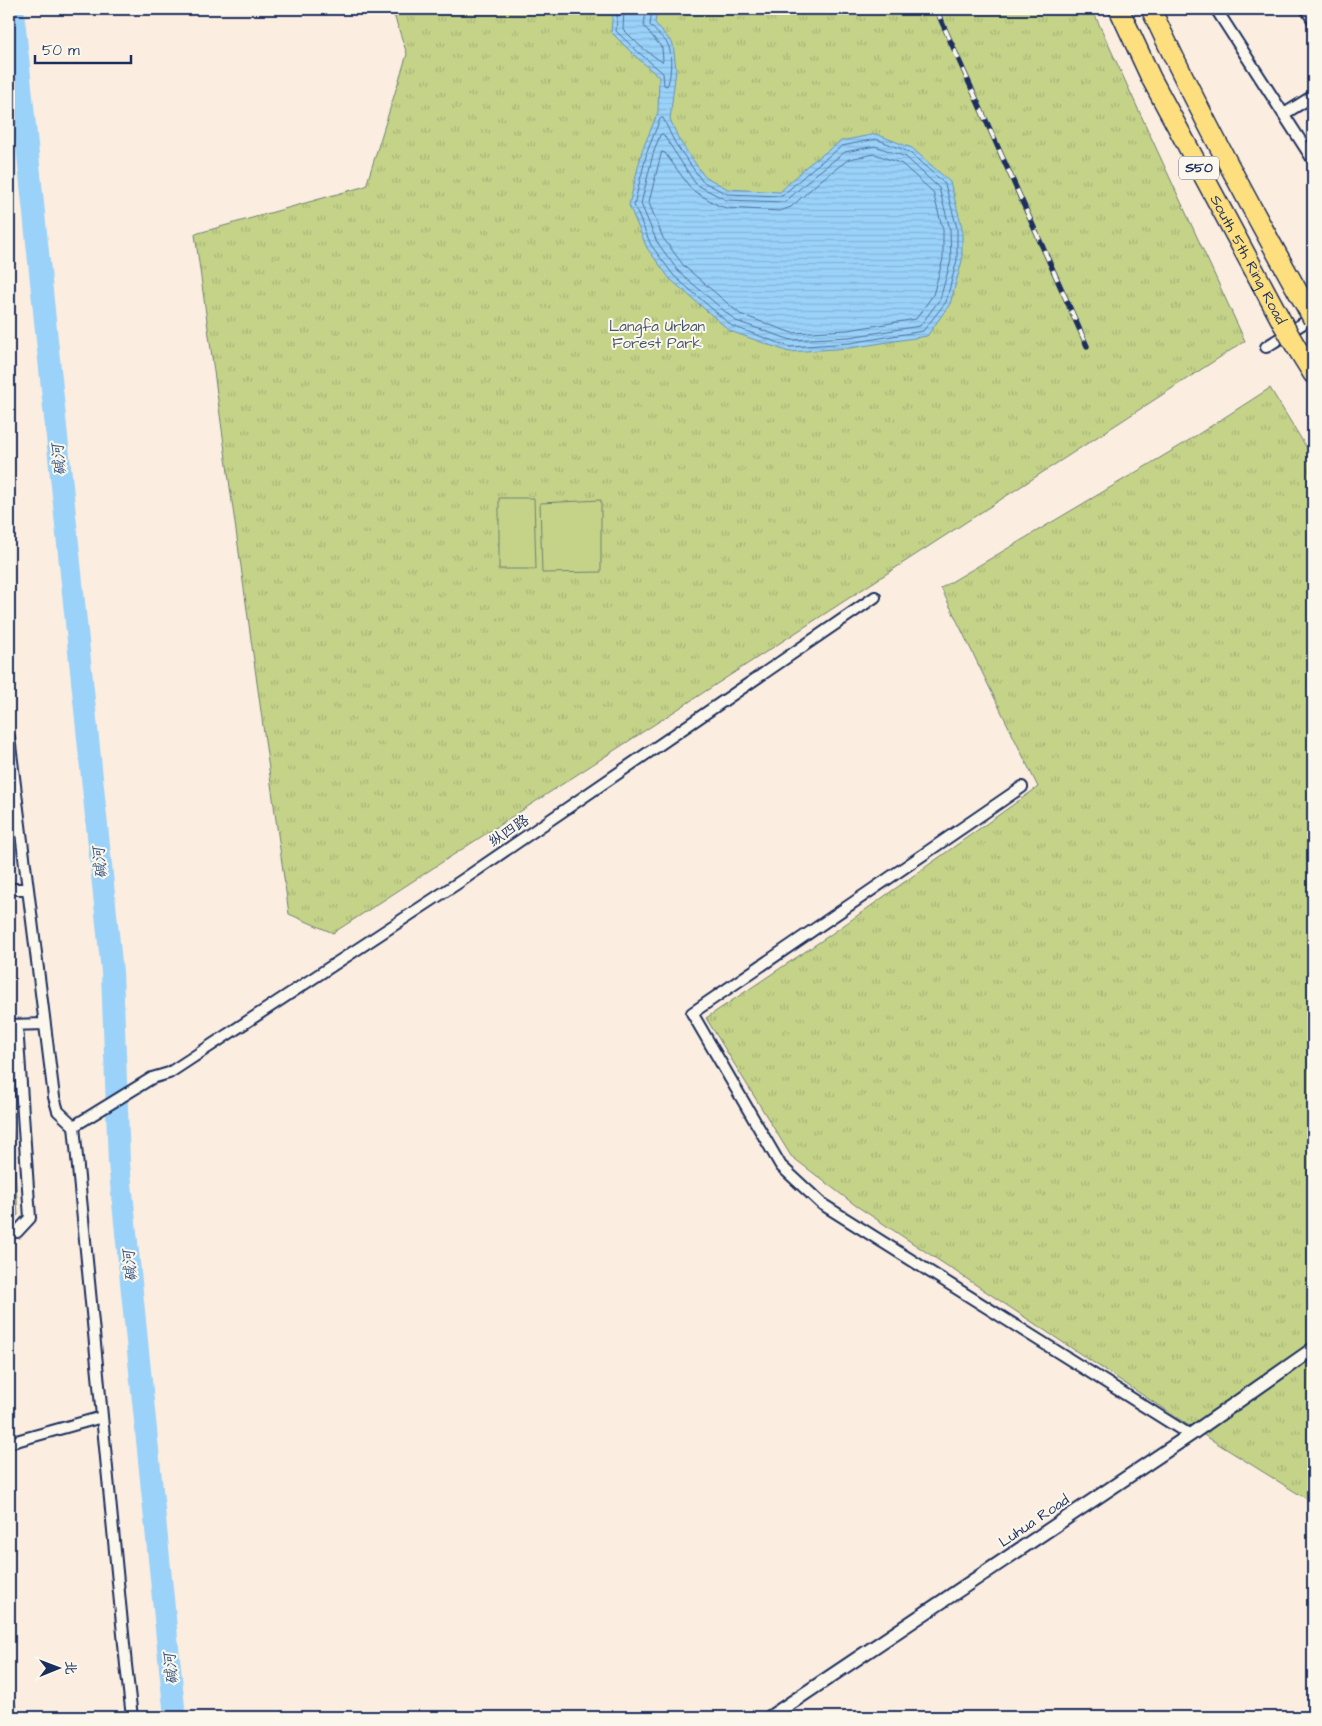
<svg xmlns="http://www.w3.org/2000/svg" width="1322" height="1726" font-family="'Architects Daughter','LXGW WenKai TC',sans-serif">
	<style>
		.forest { fill: url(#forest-firs); stroke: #708173 }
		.park { fill: url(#park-tufts); stroke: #708173 }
		.pitch { fill: #c4d388; stroke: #708173 }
		.water { fill: url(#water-rules); stroke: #6791bb }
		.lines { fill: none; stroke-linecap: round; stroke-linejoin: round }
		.shore { stroke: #4e709c; stroke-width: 1 }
		.river { stroke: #9ad2f9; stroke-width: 22 }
		.minor-casing { stroke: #1b2f5e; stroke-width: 14 }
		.tertiary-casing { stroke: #1b2f5e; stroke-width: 16 }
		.motorway-casing { stroke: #1b2f5e; stroke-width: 22 }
		.minor { stroke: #fbf7ec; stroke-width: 10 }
		.tertiary { stroke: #fbf7ec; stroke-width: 12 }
		.motorway { stroke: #fedf80; stroke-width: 19 }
		.rail-casing { stroke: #1b2f5e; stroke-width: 5.5 }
		.rail { stroke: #fbf7ec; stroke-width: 4; stroke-dasharray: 11; stroke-linecap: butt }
		.motorway-bridge-casing { stroke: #1b2f5e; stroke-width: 22; stroke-linecap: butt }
		.motorway-bridge { stroke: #fedf80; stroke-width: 19 }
		.labels { text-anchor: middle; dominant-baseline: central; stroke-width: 4; stroke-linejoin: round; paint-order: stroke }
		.shield { fill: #fbf7ec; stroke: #5e6b89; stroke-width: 1 }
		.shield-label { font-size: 14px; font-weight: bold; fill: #1b2f5e }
		.street-label { font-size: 15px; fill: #1b2f5e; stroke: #fbf7ec }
		.park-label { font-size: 15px; fill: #455868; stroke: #fbf7ec }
		.water-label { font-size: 16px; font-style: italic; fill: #3b5885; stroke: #fbf7ec }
	</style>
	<defs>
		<pattern id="forest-firs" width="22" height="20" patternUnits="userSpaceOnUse" patternTransform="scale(1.25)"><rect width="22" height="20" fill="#c4d388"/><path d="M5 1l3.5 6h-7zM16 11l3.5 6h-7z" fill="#a8b578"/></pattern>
		<pattern id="park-tufts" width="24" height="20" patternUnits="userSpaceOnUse" patternTransform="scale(1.25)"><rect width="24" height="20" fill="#c4d388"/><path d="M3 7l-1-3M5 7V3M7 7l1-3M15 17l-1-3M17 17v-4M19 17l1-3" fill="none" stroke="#a8b578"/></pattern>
		<pattern id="water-rules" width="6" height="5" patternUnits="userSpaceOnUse" patternTransform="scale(1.25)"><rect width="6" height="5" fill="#9ad2f9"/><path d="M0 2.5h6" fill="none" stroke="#84b5d8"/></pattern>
	</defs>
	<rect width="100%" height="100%" fill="#fbede0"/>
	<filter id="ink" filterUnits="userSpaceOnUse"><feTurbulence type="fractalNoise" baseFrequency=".02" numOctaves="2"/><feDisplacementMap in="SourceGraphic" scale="10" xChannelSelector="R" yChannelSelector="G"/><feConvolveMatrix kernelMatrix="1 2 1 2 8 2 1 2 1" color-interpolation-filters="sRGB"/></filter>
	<g filter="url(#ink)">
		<path class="forest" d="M 9,1074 L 18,1215 L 13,1220 L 9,1220 Z"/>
		<path class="park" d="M 392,9 L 1092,9 L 1245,341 L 333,933 L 289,914 L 195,234 L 366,186 L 407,54 Z
			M 1270,388 L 1313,458 L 1313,1503 L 1191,1427 L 855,1205 L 791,1156 L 706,1018 L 830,935 L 1038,787 L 941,588 L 1180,446 Z"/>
		<path class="pitch" d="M 499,498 L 534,498 L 536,569 L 499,569 Z
			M 601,500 L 601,572 L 542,573 L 540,503 Z"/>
		<path class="water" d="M 613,9 L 657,9 L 655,23 L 673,44 L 676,69 L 670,119 L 679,140 L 704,176 L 728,189 L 780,192 L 808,165 L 841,141 L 876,134 L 912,148 L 950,182 L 962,227 L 962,261 L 950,304 L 927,336 L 850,348 L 789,352 L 730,331 L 670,279 L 647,248 L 629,205 L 642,151 L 658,112 L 659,77 L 634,55 L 611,32 Z"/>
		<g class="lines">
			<path class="shore" d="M 618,9 L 616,31 L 637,51 L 663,73 L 664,85 L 667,86 C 671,80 672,55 669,47 C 666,39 655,32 650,25 L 652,9
				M 624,9 L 623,29 L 641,47 L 662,62 L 663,60 L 662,48 L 644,26 L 646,9
				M 663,118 L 675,143 L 702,181 L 727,194 L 782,196 L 812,169 L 842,146 L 876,139 L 909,152 L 945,184 L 957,228 L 957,260 L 946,302 L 923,331 L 850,343 L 790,347 L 732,326 L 674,276 L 651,245 L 634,205 L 647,152 L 660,119 Z
				M 663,134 L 695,183 L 699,186 L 726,200 L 785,202 L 816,174 L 845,152 L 875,146 L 906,157 L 939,188 L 950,229 L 951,260 L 940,299 L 920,326 L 849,337 L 791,340 L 736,321 L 678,271 L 657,242 L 641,204 L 653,154 L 660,135 Z
				M 662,152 L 665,153 L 692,190 L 719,206 L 727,208 L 780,211 L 791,207 L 821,180 L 849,159 L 875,154 L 902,164 L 933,192 L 943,230 L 943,259 L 933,295 L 916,319 L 848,330 L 792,333 L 740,314 L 684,266 L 663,238 L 649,203 Z"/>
			<path class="river" d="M 13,9 L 112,972 L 119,1163 L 175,1717"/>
			<g class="minor-casing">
				<path id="minor" d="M 1216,9 L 1313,160
					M 1306,9 L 1313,20
					M 1284,114 L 1313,96
					M 1266,347 L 1313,317
					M 9,737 L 54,1097 L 58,1111 L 74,1126 L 126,1665 L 132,1717
					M 1022,787 L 692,1013 L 781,1166 L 822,1204 L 1190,1435
					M 9,889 L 28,889
					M 9,1025 L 45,1024
					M 74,1126 L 152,1078 L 169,1073 L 461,881 L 875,597
					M 9,1232 L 17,1232 L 30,1218 L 17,1025
					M 9,1443 L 102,1417
					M 9,1707 L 10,1717"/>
			</g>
			<g class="tertiary-casing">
				<path id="tertiary" d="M 770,1717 L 1190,1435 L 1313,1349"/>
			</g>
			<g class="motorway-casing">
				<g id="motorway">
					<path id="s1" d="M 1119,9 L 1151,78 L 1283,324"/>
					<path d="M 1151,9 C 1198,111 1252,210 1307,308"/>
					<path d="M 1295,345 L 1313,374"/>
				</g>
			</g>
			<use href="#minor" class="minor"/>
			<use href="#tertiary" class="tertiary"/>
			<use href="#motorway" class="motorway"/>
			<g class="rail-casing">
				<path id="rail" d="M 936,9 L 1087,346"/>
			</g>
			<use href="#rail" class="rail"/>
			<g class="motorway-bridge-casing">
				<path id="motorway-bridge" d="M 1307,308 L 1313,319
					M 1283,324 L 1295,345"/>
			</g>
			<use href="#motorway-bridge" class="motorway-bridge"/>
		</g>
	</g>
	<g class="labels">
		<rect class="shield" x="1179" y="156.5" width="40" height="23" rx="4"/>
		<g class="shield-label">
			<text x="1199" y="168">S50</text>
		</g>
		<g class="street-label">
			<text stroke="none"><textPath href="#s1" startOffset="282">South 5th Ring Road</textPath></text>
			<text transform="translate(509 831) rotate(-34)">纵四路</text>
			<text transform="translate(1034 1521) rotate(-34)">Luhua Road</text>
		</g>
		<g class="park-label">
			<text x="657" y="326">Langfa Urban<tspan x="657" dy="17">Forest Park</tspan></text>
		</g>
		<g class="water-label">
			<text transform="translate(59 460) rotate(-96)">碱河</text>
			<text transform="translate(100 863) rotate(-96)">碱河</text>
			<text transform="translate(130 1266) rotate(-96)">碱河</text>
			<text transform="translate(171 1669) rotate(-96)">碱河</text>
		</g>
	</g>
	<rect width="1322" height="1726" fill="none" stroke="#fbf7ec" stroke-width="30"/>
	<rect x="15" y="15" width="1292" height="1696" fill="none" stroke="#1b2f5e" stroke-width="2" filter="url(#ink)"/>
	<g transform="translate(58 1668) rotate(89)" stroke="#fbf7ec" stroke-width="4" paint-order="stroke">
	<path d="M0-4L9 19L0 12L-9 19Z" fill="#1b2f5e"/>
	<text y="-8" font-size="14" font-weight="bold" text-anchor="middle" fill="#1b2f5e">北</text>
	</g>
	<path d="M35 55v8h96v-8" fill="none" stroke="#1b2f5e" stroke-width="2.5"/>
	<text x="42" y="55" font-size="15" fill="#1b2f5e" stroke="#fbf7ec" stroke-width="4" paint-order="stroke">50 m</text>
</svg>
